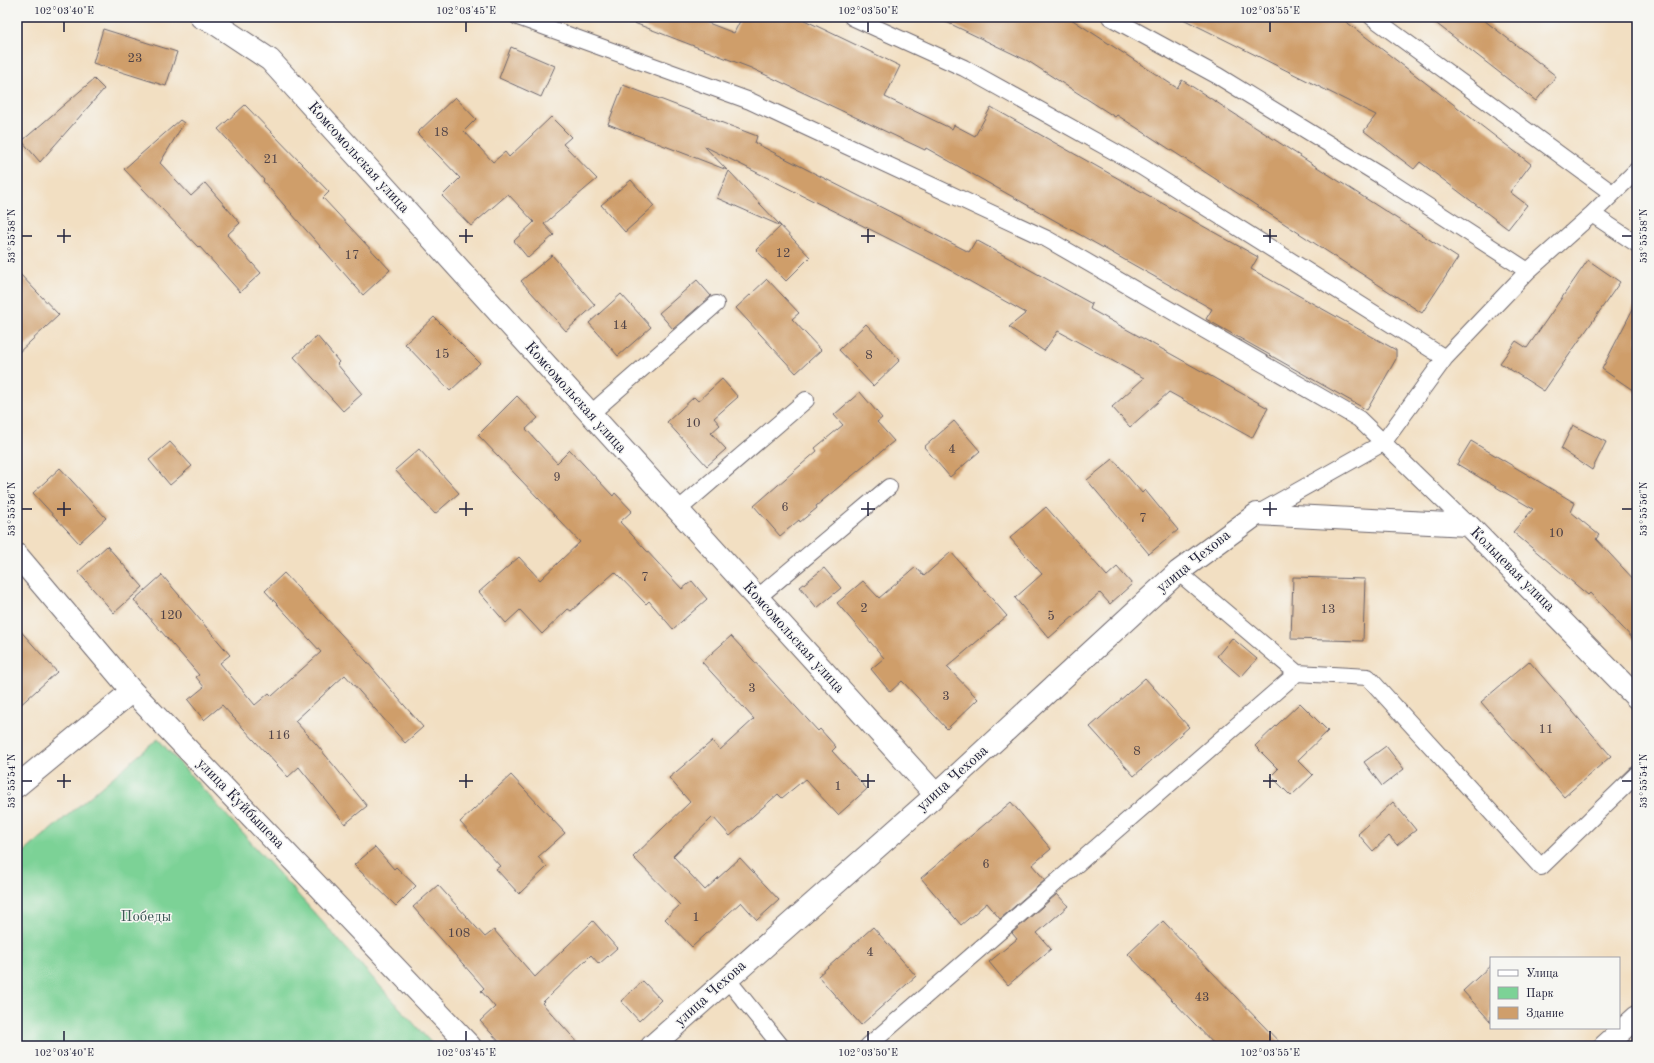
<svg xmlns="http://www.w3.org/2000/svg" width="1654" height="1063" font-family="'Old Standard TT',serif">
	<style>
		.green { fill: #7cd296; stroke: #4f7a68 }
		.building { fill: #cf9e6b }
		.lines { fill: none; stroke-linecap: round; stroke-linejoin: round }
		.lane-casing { stroke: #6b646a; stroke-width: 18 }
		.street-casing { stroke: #6b646a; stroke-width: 24 }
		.secondary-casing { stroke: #6b646a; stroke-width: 24 }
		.lane { stroke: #fff; stroke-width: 16 }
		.street { stroke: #fff; stroke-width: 22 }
		.secondary { stroke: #fff; stroke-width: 22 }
		.ticks { fill: none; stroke: #22223b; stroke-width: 1.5 }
		.labels { text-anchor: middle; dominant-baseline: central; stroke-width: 3; stroke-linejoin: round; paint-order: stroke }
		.number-label { font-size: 13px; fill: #4d4147 }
		.street-label { font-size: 15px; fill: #22223b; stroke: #f6f6f2 }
		.park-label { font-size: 15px; fill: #3d5756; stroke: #f6f6f2 }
		.neatline { fill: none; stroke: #22223b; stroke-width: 1.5 }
		.ticks-label { font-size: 10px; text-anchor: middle; fill: #22223b }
	</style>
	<rect width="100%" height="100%" fill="#f6f6f2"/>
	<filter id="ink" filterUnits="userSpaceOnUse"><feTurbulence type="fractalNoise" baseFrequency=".025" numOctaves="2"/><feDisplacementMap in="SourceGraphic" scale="8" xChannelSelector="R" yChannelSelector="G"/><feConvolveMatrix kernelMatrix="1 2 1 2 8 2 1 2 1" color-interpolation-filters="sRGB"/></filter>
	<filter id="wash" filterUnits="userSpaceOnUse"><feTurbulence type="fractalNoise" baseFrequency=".012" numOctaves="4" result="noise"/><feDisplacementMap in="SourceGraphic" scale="16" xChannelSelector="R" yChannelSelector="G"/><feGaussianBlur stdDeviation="0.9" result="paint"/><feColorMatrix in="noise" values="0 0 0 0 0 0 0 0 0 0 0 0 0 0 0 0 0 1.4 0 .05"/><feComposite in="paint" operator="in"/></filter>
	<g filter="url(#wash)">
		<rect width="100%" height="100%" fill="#f2dfc2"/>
		<path class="green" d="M 158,739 L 434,1046 L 17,1046 L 17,858 Z"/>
		<g id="blocks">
			<path class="building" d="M 625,17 L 693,17 L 734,33 L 742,17 L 798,17 L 900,66 L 885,97 L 952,129 L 954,125 L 975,136 L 991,107 L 1258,257 L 1251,269 L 1396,350 L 1396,359 L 1367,410 L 1206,319 L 1212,309 L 926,148 L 925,150 L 751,68 L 624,19 Z
				M 936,17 L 1068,17 L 1177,88 L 1182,80 L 1458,258 L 1422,313 L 1117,115 L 1115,117 L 1028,61 Z
				M 1179,17 L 1340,17 L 1531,164 L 1510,192 L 1527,205 L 1508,229 L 1420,162 L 1414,169 L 1364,131 L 1376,115 Z
				M 1428,17 L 1480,17 L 1556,76 L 1536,101 Z
				M 103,29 L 177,52 L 166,86 L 93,63 Z
				M 511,47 L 555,66 L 541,97 L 499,78 Z
				M 94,79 L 104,89 L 40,162 L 22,141 Z
				M 623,85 L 757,136 L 755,143 L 969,252 L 976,240 L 1092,304 L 1090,309 L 1268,408 L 1252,438 L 1169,392 L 1130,427 L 1112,407 L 1144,378 L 1058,331 L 1044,351 L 1009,327 L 1026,313 L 939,264 L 704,146 L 727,170 L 608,124 Z
				M 455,97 L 476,119 L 464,131 L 493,162 L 505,152 L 509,157 L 551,117 L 571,137 L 563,144 L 597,179 L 544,224 L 554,235 L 528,258 L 514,241 L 534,222 L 508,194 L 471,226 L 442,196 L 460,178 L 417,133 Z
				M 245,105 L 329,192 L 323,198 L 390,270 L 363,295 L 263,181 L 264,180 L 218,129 Z
				M 180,120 L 184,123 L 160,163 L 191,196 L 205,183 L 240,223 L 227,235 L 261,273 L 240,292 L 199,246 L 198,247 L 124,169 Z
				M 729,171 L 810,257 L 786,281 L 756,250 L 781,226 L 717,198 Z
				M 631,180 L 654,206 L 625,232 L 601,205 Z
				M 552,255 L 595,305 L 566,331 L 521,281 Z
				M 1588,260 L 1620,282 L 1544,391 L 1500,363 L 1516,341 L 1527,348 Z
				M 17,271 L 59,315 L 17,354 Z
				M 767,279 L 799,313 L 792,319 L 821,350 L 796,373 L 736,308 Z
				M 697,280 L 711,296 L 673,329 L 659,313 Z
				M 621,294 L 651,327 L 618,356 L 589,323 Z
				M 1637,301 L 1637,393 L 1602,369 Z
				M 434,317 L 480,363 L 450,391 L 405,344 Z
				M 866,324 L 900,360 L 873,386 L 839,350 Z
				M 317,336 L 339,362 L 337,364 L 362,394 L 343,411 L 294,357 Z
				M 722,379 L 738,397 L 714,418 L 720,425 L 711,433 L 726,449 L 707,466 L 667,422 L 694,397 L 698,401 Z
				M 860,392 L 882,418 L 877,422 L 894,441 L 816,506 L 817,508 L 800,522 L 799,520 L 780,536 L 754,506 L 817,451 L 815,448 L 843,425 L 834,415 Z
				M 517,396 L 538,418 L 526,429 L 557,463 L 570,450 L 613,496 L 615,493 L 632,511 L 620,522 L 682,589 L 692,581 L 707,599 L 673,629 L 649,601 L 646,604 L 615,572 L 571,611 L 568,609 L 542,634 L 520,610 L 506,623 L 479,592 L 519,557 L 540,580 L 580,542 L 478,435 Z
				M 954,421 L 980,451 L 950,477 L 924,447 Z
				M 1573,425 L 1606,442 L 1592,470 L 1561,449 Z
				M 1471,441 L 1575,503 L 1571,512 L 1599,535 L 1596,539 L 1637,583 L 1637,643 L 1590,593 L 1588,595 L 1513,532 L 1533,509 L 1457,464 Z
				M 170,442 L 192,466 L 170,485 L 149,460 Z
				M 419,449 L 459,493 L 435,514 L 395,470 Z
				M 1113,459 L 1142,493 L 1145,490 L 1178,530 L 1149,554 L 1087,480 Z
				M 60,468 L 106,518 L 79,543 L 33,493 Z
				M 1046,507 L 1107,576 L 1117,567 L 1132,584 L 1110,604 L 1100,593 L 1049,638 L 1015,598 L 1042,574 L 1010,538 Z
				M 107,546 L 143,587 L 114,613 L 78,572 Z
				M 951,552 L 1007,616 L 947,667 L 978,699 L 947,729 L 902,681 L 890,692 L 871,669 L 884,658 L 837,603 L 863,581 L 879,598 L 916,567 L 924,576 Z
				M 824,568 L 841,588 L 817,608 L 800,587 Z
				M 284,573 L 367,662 L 423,727 L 405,743 L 345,675 L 295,721 L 317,745 L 367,806 L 345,824 L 299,767 L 288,777 L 222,705 L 204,720 L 188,700 L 204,687 L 196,677 L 199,675 L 134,600 L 162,575 L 230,655 L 220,663 L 255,705 L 269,693 L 272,696 L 321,652 L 265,591 Z
				M 1293,577 L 1365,579 L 1363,641 L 1291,639 Z
				M 17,627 L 57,672 L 17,708 Z
				M 731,636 L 818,731 L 820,729 L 836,747 L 832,751 L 867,789 L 838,815 L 805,779 L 782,798 L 778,794 L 730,836 L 713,817 L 673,856 L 705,890 L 740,858 L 779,900 L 757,920 L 741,902 L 692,947 L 665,919 L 680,905 L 633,857 L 690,802 L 669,778 L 712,741 L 720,750 L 754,719 L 702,662 Z
				M 1232,638 L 1257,659 L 1241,677 L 1217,656 Z
				M 1529,661 L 1611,756 L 1564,797 L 1481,702 Z
				M 1145,678 L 1189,727 L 1134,776 L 1090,727 Z
				M 1300,703 L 1328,731 L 1298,760 L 1313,775 L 1291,796 L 1271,776 L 1278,769 L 1255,746 Z
				M 1386,746 L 1404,769 L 1382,786 L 1364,762 Z
				M 511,775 L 565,833 L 538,857 L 547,867 L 519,894 L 496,869 L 500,866 L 460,822 Z
				M 1011,802 L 1051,849 L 1032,865 L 1045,880 L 1000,919 L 987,903 L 961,925 L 921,878 Z
				M 1393,802 L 1416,830 L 1397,845 L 1389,836 L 1373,851 L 1358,834 Z
				M 375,847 L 394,869 L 396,867 L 416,886 L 396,906 L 354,865 Z
				M 438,885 L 485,937 L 494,930 L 535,977 L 593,921 L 617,948 L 599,964 L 591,955 L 542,1003 L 581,1046 L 503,1046 L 480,1021 L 495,1007 L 481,991 L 484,988 L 413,907 Z
				M 1057,894 L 1068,906 L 1037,933 L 1051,949 L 1008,985 L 989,962 L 1017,939 L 1012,933 Z
				M 1163,921 L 1283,1046 L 1216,1046 L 1128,954 Z
				M 873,927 L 916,976 L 861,1025 L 818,976 Z
				M 1491,965 L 1491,1022 L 1463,991 Z
				M 643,981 L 661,1000 L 639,1021 L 621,1001 Z"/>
		</g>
	</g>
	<g filter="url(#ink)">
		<use href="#blocks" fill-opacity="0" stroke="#6b646a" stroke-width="1"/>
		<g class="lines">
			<g class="lane-casing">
				<path id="lane" d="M 518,17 L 750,101 L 1047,239 L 1359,419 L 1468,525
					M 852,17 L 964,68 L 1142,167 L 1445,358
					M 1110,17 L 1218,76 L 1381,176 L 1528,271
					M 1372,17 L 1612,193
					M 1592,214 L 1637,244
					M 589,415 L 716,304
					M 678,510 L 806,400
					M 1257,514 L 1383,443 L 1445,358 L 1528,271 L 1592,214 L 1637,170
					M 1178,572 L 1297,673
					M 757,598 L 889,487
					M 727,979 L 781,1046
					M 868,1046 L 1297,673 L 1368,677 L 1541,867 L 1637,774"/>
			</g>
			<g class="street-casing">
				<path id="street" d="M 201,17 L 213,22 L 270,60 C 491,306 713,551 936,795
					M 17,555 L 132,691 L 470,1046
					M 17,786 L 132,691
					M 652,1046 L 936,795 L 1178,572 L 1257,514 L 1468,525 L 1637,698"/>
			</g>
			<g class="secondary-casing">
				<path id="secondary" d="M 1605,1046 L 1637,1017"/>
			</g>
			<use href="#lane" class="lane"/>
			<use href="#street" class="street"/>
			<use href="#secondary" class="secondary"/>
		</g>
	</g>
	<path class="ticks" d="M 64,22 L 64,32M 466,22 L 466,32M 868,22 L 868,32M 1270,22 L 1270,32M 64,229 L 64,243M 466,229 L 466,243M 868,229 L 868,243M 1270,229 L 1270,243M 22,236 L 32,236M 57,236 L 71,236M 459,236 L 473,236M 861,236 L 875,236M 1263,236 L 1277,236M 1622,236 L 1632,236M 64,502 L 64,516M 466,502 L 466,516M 868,502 L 868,516M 1270,502 L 1270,516M 22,509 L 32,509M 57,509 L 71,509M 459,509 L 473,509M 861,509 L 875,509M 1263,509 L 1277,509M 1622,509 L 1632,509M 64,774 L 64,788M 466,774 L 466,788M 868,774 L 868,788M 1270,774 L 1270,788M 22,781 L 32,781M 57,781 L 71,781M 459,781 L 473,781M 861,781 L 875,781M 1263,781 L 1277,781M 1622,781 L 1632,781M 64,1031 L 64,1041M 466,1031 L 466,1041M 868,1031 L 868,1041M 1270,1031 L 1270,1041"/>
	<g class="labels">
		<g class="number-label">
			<text x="135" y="58">23</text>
			<text x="441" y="132">18</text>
			<text x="271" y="159">21</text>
			<text x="783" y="253">12</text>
			<text x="352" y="255">17</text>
			<text x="620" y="325">14</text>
			<text x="442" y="354">15</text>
			<text x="869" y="355">8</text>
			<text x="693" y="423">10</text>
			<text x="952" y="449">4</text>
			<text x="557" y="477">9</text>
			<text x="785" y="507">6</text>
			<text x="1143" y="518">7</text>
			<text x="1556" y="533">10</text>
			<text x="645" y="577">7</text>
			<text x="864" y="608">2</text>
			<text x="1328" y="609">13</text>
			<text x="171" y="615">120</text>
			<text x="1051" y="616">5</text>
			<text x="752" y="688">3</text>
			<text x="946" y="696">3</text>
			<text x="1546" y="729">11</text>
			<text x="279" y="735">116</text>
			<text x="1137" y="751">8</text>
			<text x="838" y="786">1</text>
			<text x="986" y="864">6</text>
			<text x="696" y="917">1</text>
			<text x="459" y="933">108</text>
			<text x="870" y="952">4</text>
			<text x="1202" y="997">43</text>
		</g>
		<g class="street-label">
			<text transform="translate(358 158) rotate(48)">Комсомольская улица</text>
			<text transform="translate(575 398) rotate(48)">Комсомольская улица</text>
			<text transform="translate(1194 562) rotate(-39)">улица Чехова</text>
			<text transform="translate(1512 570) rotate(45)">Кольцевая улица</text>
			<text transform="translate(793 638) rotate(48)">Комсомольская улица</text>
			<text transform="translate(953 779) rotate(-42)">улица Чехова</text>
			<text transform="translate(240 804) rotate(46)">улица Куйбышева</text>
			<text transform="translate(711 994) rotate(-42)">улица Чехова</text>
		</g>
		<g class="park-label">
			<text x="146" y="917">Победы</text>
		</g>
	</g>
	<rect width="1654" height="1063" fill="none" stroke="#f6f6f2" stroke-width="44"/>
	<rect x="1490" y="957" width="130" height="72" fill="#f6f6f2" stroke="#a1a1a9"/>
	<rect x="1498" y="970" width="20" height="6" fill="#ffffff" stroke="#a1a1a9"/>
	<text x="1526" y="977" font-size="12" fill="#22223b">Улица</text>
	<rect x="1498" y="987" width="20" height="12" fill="#7cd296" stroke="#a1a1a9"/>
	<text x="1526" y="997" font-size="12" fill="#22223b">Парк</text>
	<rect x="1498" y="1007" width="20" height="12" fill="#cf9e6b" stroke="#a1a1a9"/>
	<text x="1526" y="1017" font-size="12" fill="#22223b">Здание</text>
	<rect x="22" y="22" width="1610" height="1019" class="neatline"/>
	<g class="ticks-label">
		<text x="64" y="14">102°03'40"E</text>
		<text x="466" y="14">102°03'45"E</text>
		<text x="868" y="14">102°03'50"E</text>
		<text x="1270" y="14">102°03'55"E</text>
		<text transform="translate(11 236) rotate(-90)" y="4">53°55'58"N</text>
		<text transform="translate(1643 236) rotate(-90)" y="4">53°55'58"N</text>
		<text transform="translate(11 509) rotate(-90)" y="4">53°55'56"N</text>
		<text transform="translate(1643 509) rotate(-90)" y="4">53°55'56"N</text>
		<text transform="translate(11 781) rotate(-90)" y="4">53°55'54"N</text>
		<text transform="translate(1643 781) rotate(-90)" y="4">53°55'54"N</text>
		<text x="64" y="1056">102°03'40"E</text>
		<text x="466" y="1056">102°03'45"E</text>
		<text x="868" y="1056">102°03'50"E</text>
		<text x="1270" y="1056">102°03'55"E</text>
	</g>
</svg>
